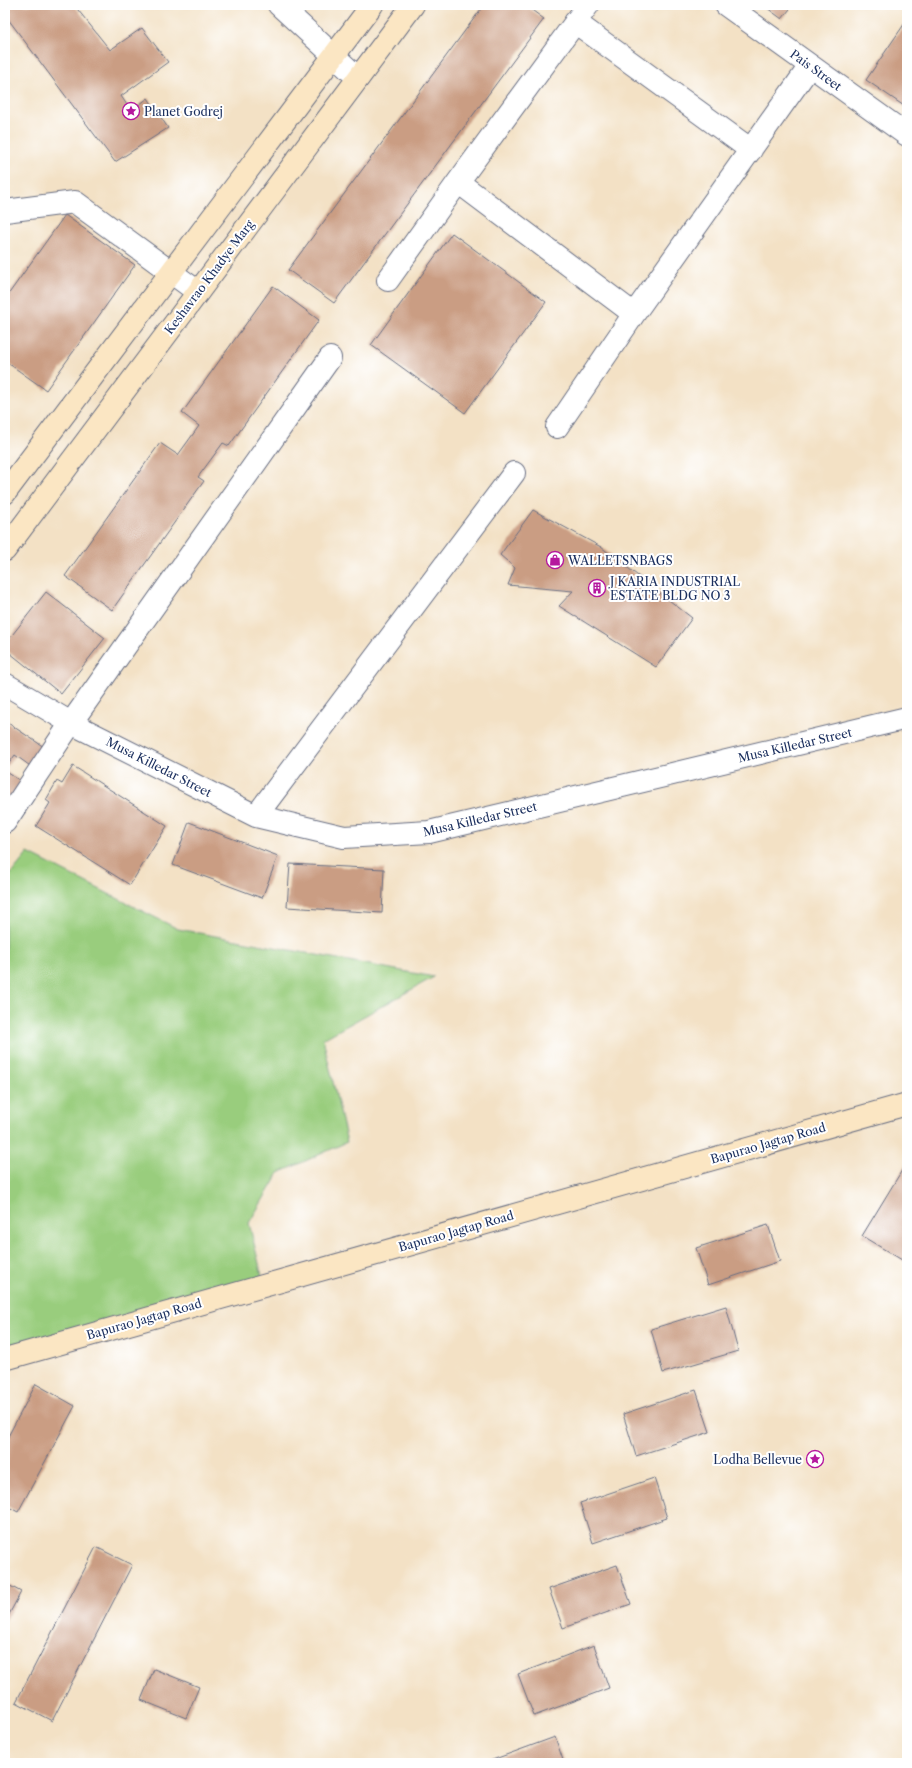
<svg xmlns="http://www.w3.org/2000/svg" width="912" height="1768" font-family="'Libre Caslon Text',serif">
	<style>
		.green { fill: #99cd7d; stroke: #5a7e6e }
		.building { fill: #ca9d83 }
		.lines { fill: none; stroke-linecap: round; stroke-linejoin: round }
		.street-casing { stroke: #676d82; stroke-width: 24 }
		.secondary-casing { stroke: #676d82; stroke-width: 24 }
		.street { stroke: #fff; stroke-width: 22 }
		.secondary { stroke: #fbe6c3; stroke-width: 22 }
		.labels { text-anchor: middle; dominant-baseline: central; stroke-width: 4; stroke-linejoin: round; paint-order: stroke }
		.street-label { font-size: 12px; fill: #1b2f5e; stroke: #fff }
		.poi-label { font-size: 12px; fill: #1b2f5e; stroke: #fff; text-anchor: start }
	</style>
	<rect width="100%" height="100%" fill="#fff"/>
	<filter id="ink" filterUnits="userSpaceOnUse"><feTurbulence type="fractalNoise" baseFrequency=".025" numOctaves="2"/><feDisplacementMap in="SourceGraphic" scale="8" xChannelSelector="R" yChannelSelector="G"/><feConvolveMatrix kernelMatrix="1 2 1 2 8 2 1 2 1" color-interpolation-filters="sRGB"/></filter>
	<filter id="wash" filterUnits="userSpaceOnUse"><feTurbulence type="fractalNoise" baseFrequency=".012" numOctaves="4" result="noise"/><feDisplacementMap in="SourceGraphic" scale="16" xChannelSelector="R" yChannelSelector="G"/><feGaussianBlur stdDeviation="0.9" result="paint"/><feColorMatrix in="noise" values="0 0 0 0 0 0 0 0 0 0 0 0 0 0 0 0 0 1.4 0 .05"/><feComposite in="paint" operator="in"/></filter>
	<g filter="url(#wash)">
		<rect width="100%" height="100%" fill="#f3e1c5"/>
		<path class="green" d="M 28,853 L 178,929 L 434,977 L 323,1039 L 347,1142 L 279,1173 L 249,1223 L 264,1284 L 5,1358 L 5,881 Z"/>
		<g id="blocks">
			<path class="building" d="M 5,5 L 74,5 L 110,50 L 142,28 L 168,62 L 121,96 L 131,111 L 148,98 L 168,128 L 115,162 L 5,15 Z
				M 484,5 L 525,5 L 544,19 L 334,303 L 288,270 Z
				M 763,5 L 793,5 L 782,19 Z
				M 907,20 L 907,108 L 866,80 Z
				M 65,215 L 135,265 L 46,390 L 5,361 L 5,299 Z
				M 452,233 L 546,302 L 465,413 L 371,345 Z
				M 273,286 L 319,320 L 229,446 L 223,443 L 198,477 L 204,481 L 112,610 L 65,576 L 160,443 L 178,455 L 199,426 L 182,413 Z
				M 533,510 L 601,547 L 692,618 L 656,667 L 559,606 L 573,591 L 508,585 L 515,568 L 500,555 Z
				M 46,592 L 105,638 L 61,694 L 5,649 L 5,644 Z
				M 5,721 L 47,749 L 33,768 L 15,755 L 5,769 Z
				M 73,766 L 167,826 L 130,885 L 36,826 L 50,803 L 46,800 L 57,781 L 62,784 Z
				M 5,771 L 22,782 L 5,804 Z
				M 189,822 L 278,856 L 262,898 L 173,865 Z
				M 290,864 L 384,869 L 382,913 L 287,907 Z
				M 907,1162 L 907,1263 L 862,1236 Z
				M 768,1225 L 780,1261 L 708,1285 L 696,1248 Z
				M 726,1306 L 738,1351 L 663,1373 L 651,1329 Z
				M 36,1384 L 75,1406 L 18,1512 L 5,1505 L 5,1442 Z
				M 696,1390 L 710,1432 L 636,1456 L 623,1414 Z
				M 654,1478 L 667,1518 L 593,1543 L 580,1503 Z
				M 96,1547 L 132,1565 L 52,1721 L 16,1702 Z
				M 617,1565 L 631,1604 L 563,1628 L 549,1589 Z
				M 5,1583 L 21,1592 L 5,1622 Z
				M 594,1645 L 609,1688 L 534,1716 L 518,1674 Z
				M 154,1669 L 199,1687 L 186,1718 L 141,1700 Z
				M 555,1737 L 564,1763 L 484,1763 Z"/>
		</g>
	</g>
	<g filter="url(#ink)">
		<use href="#blocks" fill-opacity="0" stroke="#676d82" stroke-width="1"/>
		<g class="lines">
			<g class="street-casing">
				<path id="street" d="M 279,5 L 358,78
					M 726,5 L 907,135
					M 575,22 L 751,150
					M 458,182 L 634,314
					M 5,211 L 75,202 L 198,292
					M 388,280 L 458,182 L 588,5
					M 557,427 L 634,314 L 810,66
					M 5,684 L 71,723 L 256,816 L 344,837 L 429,832 L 907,718
					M 256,816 L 514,473
					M 5,822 L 71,723 L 330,358"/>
			</g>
			<g class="secondary-casing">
				<path id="secondary" d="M 5,493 L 372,5
					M 5,550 L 413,5
					M 5,1359 L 907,1104"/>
			</g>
			<use href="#street" class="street"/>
			<use href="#secondary" class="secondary"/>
		</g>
	</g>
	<defs>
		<g id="sight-ring" transform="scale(0.9)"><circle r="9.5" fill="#fff" stroke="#b5179e" stroke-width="1.5"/><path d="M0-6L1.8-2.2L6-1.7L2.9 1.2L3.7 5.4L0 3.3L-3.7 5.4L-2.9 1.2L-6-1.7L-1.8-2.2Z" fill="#b5179e"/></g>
		<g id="shop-ring" transform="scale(0.9)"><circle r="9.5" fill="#fff" stroke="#b5179e" stroke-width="1.5"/><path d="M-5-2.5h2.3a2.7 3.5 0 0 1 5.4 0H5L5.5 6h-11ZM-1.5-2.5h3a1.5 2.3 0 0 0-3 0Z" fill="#b5179e"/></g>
		<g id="building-ring" transform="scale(0.9)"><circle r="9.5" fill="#fff" stroke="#b5179e" stroke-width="1.5"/><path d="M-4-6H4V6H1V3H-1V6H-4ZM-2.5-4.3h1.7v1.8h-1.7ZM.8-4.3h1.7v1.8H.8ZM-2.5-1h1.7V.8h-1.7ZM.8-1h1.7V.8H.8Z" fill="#b5179e"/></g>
	</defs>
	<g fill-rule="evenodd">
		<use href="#sight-ring" x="131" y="111"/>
		<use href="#shop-ring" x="555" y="560"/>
		<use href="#building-ring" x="597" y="588"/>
		<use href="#sight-ring" x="815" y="1459"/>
	</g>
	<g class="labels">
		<g class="street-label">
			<text transform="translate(816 70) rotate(36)">Pais Street</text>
			<text transform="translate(209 277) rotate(-53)">Keshavrao Khadye Marg</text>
			<text transform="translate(795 745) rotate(-13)">Musa Killedar Street</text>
			<text transform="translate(159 767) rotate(27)">Musa Killedar Street</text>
			<text transform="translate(480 819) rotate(-13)">Musa Killedar Street</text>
			<text transform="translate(768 1143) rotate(-16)">Bapurao Jagtap Road</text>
			<text transform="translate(456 1231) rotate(-16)">Bapurao Jagtap Road</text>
			<text transform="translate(144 1319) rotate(-16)">Bapurao Jagtap Road</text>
		</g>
		<g class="poi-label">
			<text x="144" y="111">Planet Godrej</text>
			<text x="568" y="560">WALLETSNBAGS</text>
			<text x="610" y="581">J KARIA INDUSTRIAL<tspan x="610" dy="14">ESTATE BLDG NO 3</tspan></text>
			<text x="802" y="1459" text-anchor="end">Lodha Bellevue</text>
		</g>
	</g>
	<rect width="912" height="1768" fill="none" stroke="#fff" stroke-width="20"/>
</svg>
